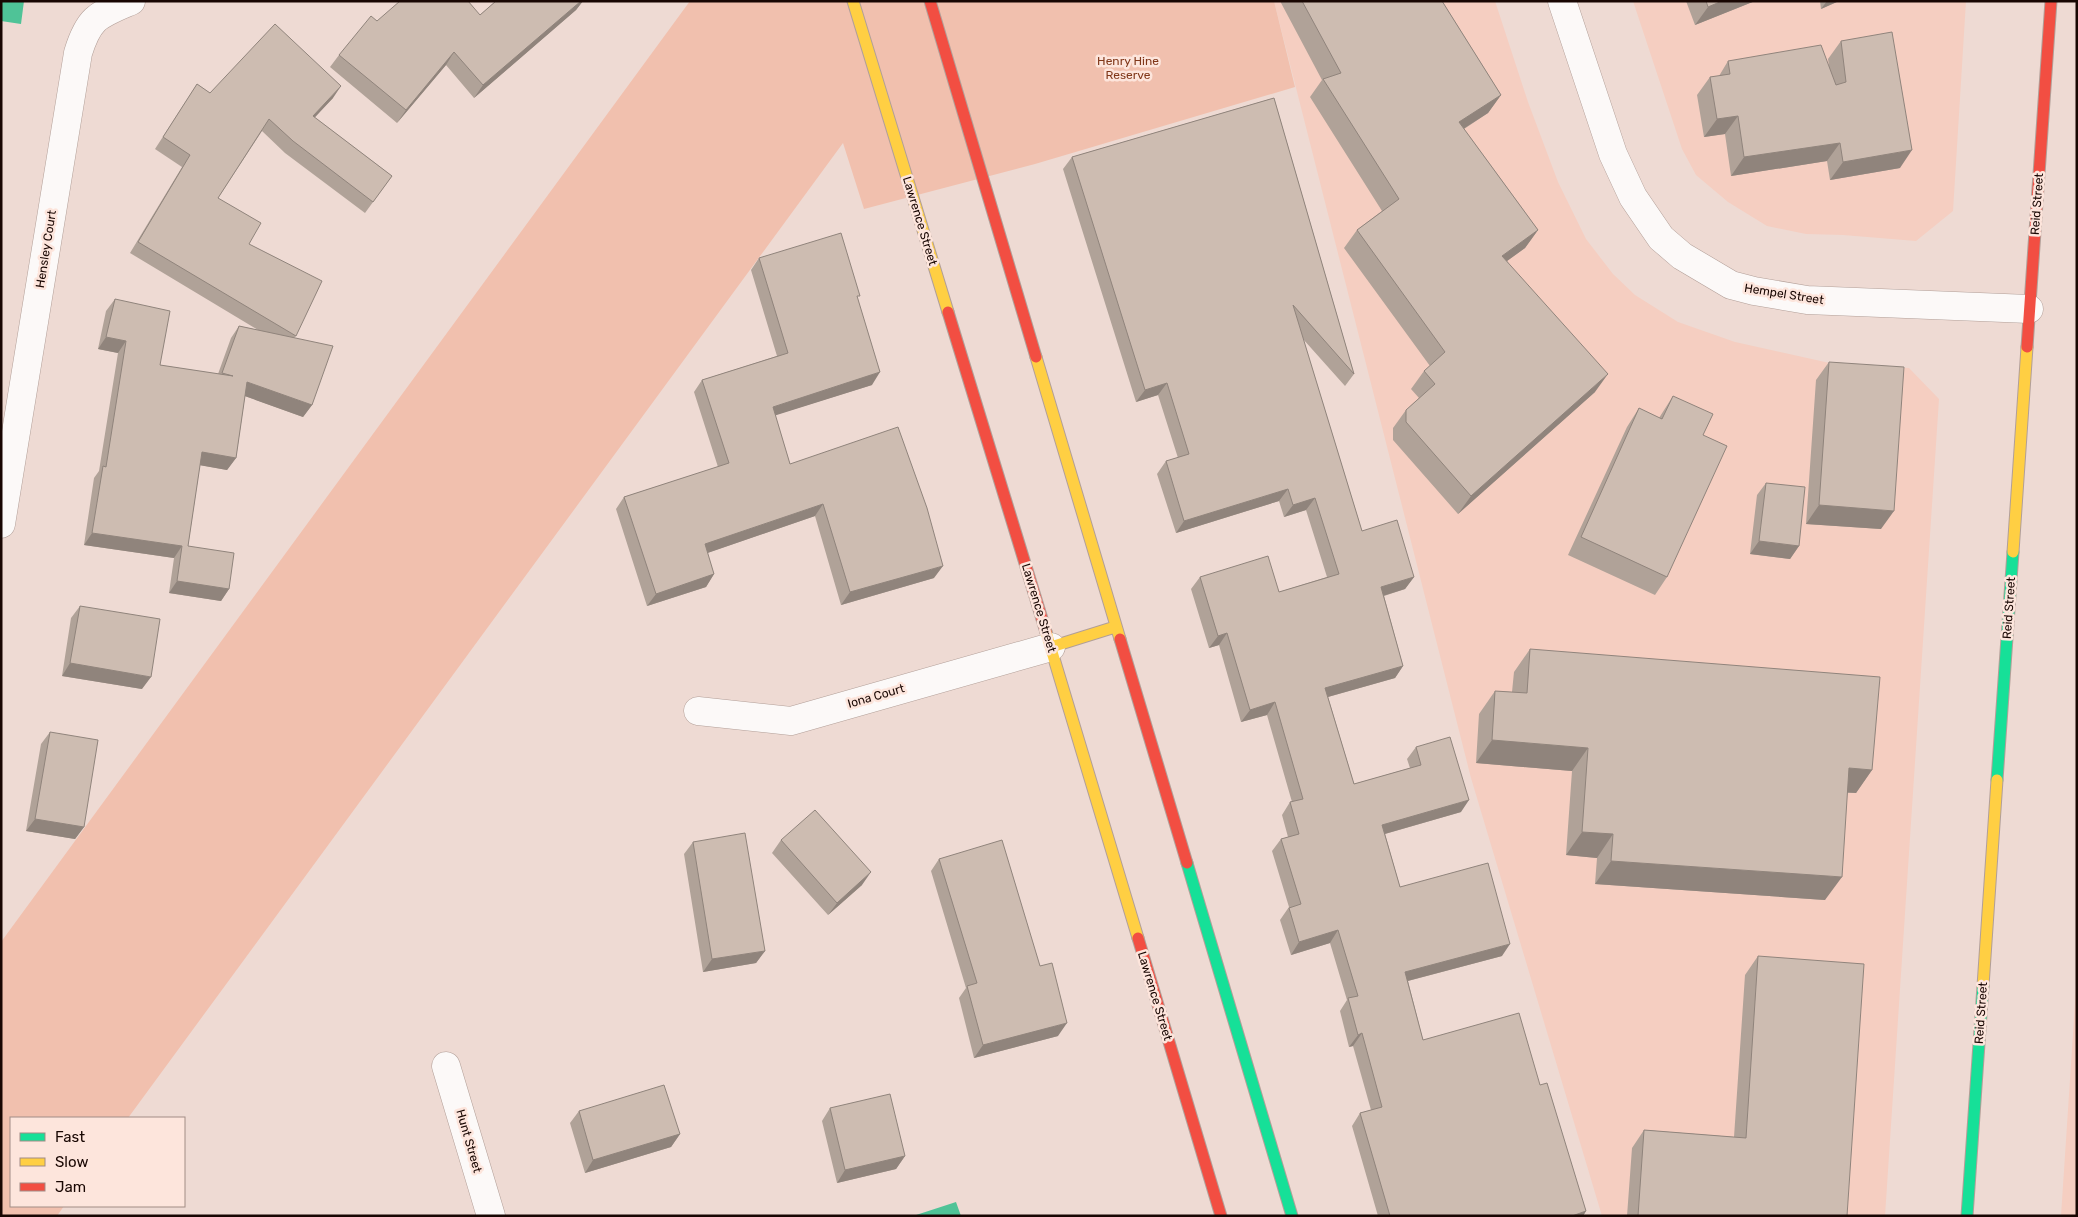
<svg xmlns="http://www.w3.org/2000/svg" width="2078" height="1217" font-family="Rubik,sans-serif">
	<style>
		.built { fill: #f5cec1 }
		.green { fill: #f1c0ae }
		.water { fill: #4fc397 }
		.lines { fill: none; stroke-linecap: round; stroke-linejoin: round }
		.street-casing { stroke: #b29f98; stroke-width: 29 }
		.fast-casing { stroke: #b29f98; stroke-width: 13 }
		.slow-casing { stroke: #b29f98; stroke-width: 13 }
		.jam-casing { stroke: #b29f98; stroke-width: 13 }
		.street { stroke: #fcf9f8; stroke-width: 28 }
		.fast { stroke: #16e098; stroke-width: 11 }
		.slow { stroke: #ffcf43; stroke-width: 11 }
		.jam { stroke: #f24e42; stroke-width: 11 }
		.wall { fill: #b0a298 }
		.shaded-wall { fill: #90847c }
		.building { fill: #cdbcb1; stroke: #90847c }
		.labels { text-anchor: middle; dominant-baseline: central; stroke-width: 5; stroke-linejoin: round; paint-order: stroke }
		.park-label { font-size: 12px; fill: #803719; stroke: #fde5dc }
		.street-label { font-size: 12px; fill: #180602; stroke: #fde5dc }
	</style>
	<rect width="100%" height="100%" fill="#eedad3"/>
	<path class="built" d="M 1274,1 L 1495,1 L 1528,102 L 1558,182 L 1586,239 L 1613,274 L 1635,295 L 1678,322 L 1735,342 L 1834,364 L 1909,368 L 1939,399 L 1885,1216 L 1602,1216 L 1471,778 Z
		M 1633,1 L 1966,1 L 1953,211 L 1916,241 L 1843,235 L 1806,234 L 1767,226 L 1728,202 L 1696,175 L 1682,149 Z
		M 2077,973 L 2077,1216 L 2061,1216 Z"/>
	<path class="green" d="M 690,1 L 1274,1 L 1295,87 L 1035,164 L 864,209 L 843,143 L 128,1118 L 11,1118 L 11,1206 L 64,1206 L 57,1216 L 1,1216 L 1,942 Z"/>
	<path class="water" d="M 2,1 L 24,1 L 21,24 L 1,21 Z
		M 956,1202 L 961,1216 L 913,1216 Z"/>
	<g class="lines">
		<g class="street-casing">
			<path id="street" d="M 1562,1 L 1613,154 L 1633,197 L 1661,238 L 1682,256 L 1731,285 L 1754,291 L 1807,300 L 2029,309
				M 1,524 L 78,53 C 89,17 98,15 131,1
				M 698,711 L 791,721 L 1051,647
				M 446,1066 L 491,1216"/>
		</g>
		<g class="fast-casing">
			<path id="fast" d="M 1997,780 L 2013,552
				M 1187,863 L 1292,1216
				M 1967,1216 L 1983,986"/>
		</g>
		<g class="slow-casing">
			<path id="slow" d="M 853,1 L 948,312
				M 1036,357 L 1120,639
				M 2013,552 L 2027,347
				M 1046,632 L 1138,938
				M 1051,647 L 1115,627
				M 1983,986 L 1997,780"/>
		</g>
		<g class="jam-casing">
			<path id="jam" d="M 930,1 L 1036,357
				M 948,312 L 1046,632
				M 2027,347 L 2051,1
				M 1120,639 L 1187,863
				M 1138,938 L 1221,1216"/>
		</g>
		<use href="#street" class="street"/>
		<use href="#fast" class="fast"/>
		<use href="#slow" class="slow"/>
		<use href="#jam" class="jam"/>
	</g>
	<path class="wall" d="M 496,1 L 583,1 L 576,10 L 474,98 L 446,65 L 397,123 L 330,67 L 339,55 L 377,21 L 480,15 Z
		M 1280,1 L 1442,1 L 1501,95 L 1488,113 L 1464,129 L 1538,230 L 1525,248 L 1507,261 L 1595,392 L 1458,514 L 1393,440 L 1393,428 L 1406,410 L 1419,398 L 1411,389 L 1424,371 L 1430,366 L 1344,248 L 1357,230 L 1382,211 L 1310,97 L 1322,80 Z
		M 1686,1 L 1755,1 L 1695,25 Z
		M 1820,1 L 1839,1 L 1821,9 Z
		M 1841,41 L 1900,168 L 1830,180 L 1827,161 L 1731,176 L 1725,134 L 1704,137 L 1697,95 L 1710,77 L 1719,76 L 1728,61 L 1829,66 L 1828,59 Z
		M 197,84 L 210,93 L 333,98 L 314,117 L 392,176 L 365,213 L 285,153 L 262,131 L 218,198 L 249,244 L 296,336 L 294,338 L 312,405 L 303,417 L 245,396 L 236,458 L 227,470 L 200,465 L 188,546 L 229,589 L 221,601 L 169,593 L 174,558 L 84,545 L 94,478 L 99,471 L 118,353 L 98,349 L 106,311 L 115,299 L 160,365 L 218,374 L 231,338 L 239,326 L 258,330 L 130,253 L 182,167 L 155,149 Z
		M 1274,98 L 1354,374 L 1345,386 L 1303,339 L 1362,531 L 1414,577 L 1405,589 L 1384,596 L 1403,666 L 1395,678 L 1328,697 L 1354,784 L 1410,768 L 1407,759 L 1416,747 L 1461,812 L 1385,834 L 1400,887 L 1502,956 L 1408,981 L 1423,1040 L 1540,1085 L 1586,1211 L 1583,1216 L 1378,1216 L 1352,1126 L 1360,1113 L 1371,1110 L 1353,1046 L 1349,1047 L 1340,1011 L 1347,1000 L 1330,943 L 1291,955 L 1280,920 L 1289,907 L 1272,851 L 1281,839 L 1288,837 L 1282,815 L 1290,802 L 1292,802 L 1267,715 L 1241,722 L 1219,645 L 1209,648 L 1191,589 L 1200,577 L 1279,592 L 1327,577 L 1306,510 L 1284,517 L 1279,501 L 1176,533 L 1157,474 L 1166,461 L 1178,458 L 1158,395 L 1136,402 L 1063,169 L 1072,157 Z
		M 759,258 L 858,299 L 872,385 L 775,415 L 790,464 L 934,578 L 841,605 L 815,516 L 707,553 L 714,574 L 706,587 L 647,606 L 616,509 L 624,497 L 718,467 L 694,392 L 702,380 L 777,356 L 751,270 Z
		M 1829,362 L 1881,529 L 1806,524 L 1816,380 Z
		M 1673,396 L 1703,435 L 1667,577 L 1655,595 L 1568,555 L 1627,427 L 1639,408 L 1659,418 Z
		M 1766,483 L 1799,546 L 1790,559 L 1750,554 L 1757,495 Z
		M 80,606 L 142,689 L 62,676 L 71,618 Z
		M 1530,649 L 1872,770 L 1856,793 L 1847,793 L 1825,900 L 1595,884 L 1597,858 L 1566,855 L 1572,771 L 1476,763 L 1479,714 L 1495,691 L 1512,692 L 1514,672 Z
		M 50,732 L 84,827 L 75,839 L 26,831 L 41,744 Z
		M 781,840 L 862,885 L 828,915 L 772,853 Z
		M 693,842 L 765,951 L 756,963 L 703,972 L 684,854 Z
		M 939,859 L 1058,1036 L 974,1058 L 959,998 L 966,988 L 931,871 Z
		M 1758,956 L 1847,1216 L 1627,1216 L 1632,1148 L 1644,1130 L 1734,1137 L 1745,975 Z
		M 830,1108 L 905,1156 L 896,1169 L 837,1183 L 822,1121 Z
		M 579,1111 L 680,1134 L 671,1147 L 585,1173 L 570,1123 Z"/>
	<path class="shaded-wall" d="M 581,1 L 583,1 L 576,10 L 474,98 L 483,85 Z
		M 1722,1 L 1755,1 L 1695,25 L 1708,7 Z
		M 1827,1 L 1839,1 L 1821,9 Z
		M 454,52 L 446,65 L 397,123 L 406,110 Z
		M 341,86 L 333,98 L 305,128 L 313,116 Z
		M 1501,95 L 1488,113 L 1446,140 L 1459,122 Z
		M 1738,116 L 1725,134 L 1704,137 L 1717,119 Z
		M 1840,143 L 1827,161 L 1731,176 L 1744,157 Z
		M 1912,150 L 1900,168 L 1830,180 L 1843,162 Z
		M 1538,230 L 1525,248 L 1489,274 L 1502,256 Z
		M 106,337 L 126,341 L 118,353 L 98,349 Z
		M 880,372 L 872,385 L 764,419 L 773,407 Z
		M 1608,374 L 1595,392 L 1458,514 L 1471,496 Z
		M 247,382 L 312,405 L 303,417 L 239,394 Z
		M 1167,383 L 1158,395 L 1136,402 L 1145,390 Z
		M 202,452 L 236,458 L 227,470 L 193,464 Z
		M 1288,489 L 1279,501 L 1176,533 L 1184,521 Z
		M 1315,498 L 1306,510 L 1284,517 L 1293,505 Z
		M 823,504 L 815,516 L 696,557 L 705,544 Z
		M 1819,505 L 1894,511 L 1881,529 L 1806,524 Z
		M 92,533 L 182,546 L 174,558 L 84,545 Z
		M 1759,541 L 1799,546 L 1790,559 L 1750,554 Z
		M 943,566 L 934,578 L 841,605 L 850,592 Z
		M 714,574 L 706,587 L 647,606 L 656,594 Z
		M 1414,577 L 1405,589 L 1373,599 L 1381,587 Z
		M 177,581 L 229,589 L 221,601 L 169,593 Z
		M 1227,633 L 1219,645 L 1209,648 L 1218,636 Z
		M 70,663 L 151,677 L 142,689 L 62,676 Z
		M 1403,666 L 1395,678 L 1317,700 L 1325,688 Z
		M 1275,702 L 1267,715 L 1241,722 L 1250,710 Z
		M 1492,740 L 1588,748 L 1572,771 L 1476,763 Z
		M 1849,768 L 1872,770 L 1856,793 L 1833,791 Z
		M 1469,800 L 1461,812 L 1374,837 L 1382,825 Z
		M 35,819 L 84,827 L 75,839 L 26,831 Z
		M 1582,832 L 1613,834 L 1597,858 L 1566,855 Z
		M 1611,861 L 1842,877 L 1825,900 L 1595,884 Z
		M 871,872 L 862,885 L 828,915 L 837,903 Z
		M 1338,930 L 1330,943 L 1291,955 L 1299,942 Z
		M 1510,944 L 1502,956 L 1396,984 L 1405,972 Z
		M 765,951 L 756,963 L 703,972 L 712,959 Z
		M 1067,1023 L 1058,1036 L 974,1058 L 983,1045 Z
		M 1362,1033 L 1353,1046 L 1349,1047 L 1358,1035 Z
		M 680,1134 L 671,1147 L 585,1173 L 593,1160 Z
		M 905,1156 L 896,1169 L 837,1183 L 845,1170 Z
		M 1586,1211 L 1583,1216 L 1572,1216 Z"/>
	<path class="building" d="M 400,1 L 468,1 L 480,15 L 496,1 L 581,1 L 483,85 L 454,52 L 406,110 L 339,55 L 371,16 L 377,21 Z
		M 1302,1 L 1442,1 L 1501,95 L 1459,122 L 1538,230 L 1502,256 L 1608,374 L 1471,496 L 1406,422 L 1406,410 L 1435,384 L 1424,371 L 1445,352 L 1357,230 L 1399,199 L 1323,79 L 1341,73 Z
		M 1706,1 L 1722,1 L 1708,7 Z
		M 275,24 L 341,86 L 313,116 L 392,176 L 373,202 L 293,141 L 269,119 L 218,198 L 261,223 L 249,244 L 322,281 L 296,336 L 138,242 L 190,155 L 163,137 L 197,84 L 210,93 Z
		M 1892,32 L 1912,150 L 1843,162 L 1840,143 L 1744,157 L 1738,116 L 1717,119 L 1710,77 L 1730,74 L 1728,61 L 1821,45 L 1836,85 L 1846,82 L 1841,41 Z
		M 1274,98 L 1354,374 L 1293,305 L 1362,531 L 1397,520 L 1414,577 L 1381,587 L 1403,666 L 1325,688 L 1354,784 L 1421,765 L 1416,747 L 1450,737 L 1469,800 L 1382,825 L 1400,887 L 1488,863 L 1510,944 L 1405,972 L 1423,1040 L 1519,1013 L 1540,1085 L 1547,1083 L 1586,1211 L 1572,1216 L 1390,1216 L 1360,1113 L 1382,1107 L 1362,1033 L 1358,1035 L 1348,998 L 1358,996 L 1338,930 L 1299,942 L 1289,908 L 1301,904 L 1281,839 L 1299,834 L 1290,802 L 1303,799 L 1275,702 L 1250,710 L 1227,633 L 1218,636 L 1200,577 L 1268,556 L 1279,592 L 1339,574 L 1315,498 L 1293,505 L 1288,489 L 1184,521 L 1166,461 L 1189,454 L 1167,383 L 1145,390 L 1072,157 Z
		M 841,233 L 860,296 L 857,296 L 880,372 L 773,407 L 790,464 L 898,427 L 927,508 L 943,566 L 850,592 L 823,504 L 705,544 L 714,574 L 656,594 L 624,497 L 729,463 L 702,380 L 788,353 L 759,258 Z
		M 115,299 L 170,311 L 160,365 L 233,376 L 222,373 L 239,326 L 333,346 L 312,405 L 247,382 L 236,458 L 202,452 L 188,546 L 234,553 L 229,589 L 177,581 L 182,546 L 92,533 L 103,466 L 106,467 L 126,341 L 106,337 Z
		M 1829,362 L 1904,367 L 1894,511 L 1819,505 Z
		M 1673,396 L 1713,414 L 1703,435 L 1727,446 L 1667,577 L 1581,537 L 1639,408 L 1662,419 Z
		M 1766,483 L 1805,487 L 1799,546 L 1759,541 Z
		M 80,606 L 160,619 L 151,677 L 70,663 Z
		M 1530,649 L 1880,677 L 1872,770 L 1849,768 L 1842,877 L 1611,861 L 1613,834 L 1582,832 L 1588,748 L 1492,740 L 1495,691 L 1527,693 Z
		M 50,732 L 98,740 L 84,827 L 35,819 Z
		M 815,810 L 871,872 L 837,903 L 781,840 Z
		M 745,833 L 765,951 L 712,959 L 693,842 Z
		M 1002,840 L 1040,966 L 1052,963 L 1067,1023 L 983,1045 L 967,986 L 977,983 L 939,859 Z
		M 1758,956 L 1864,964 L 1847,1216 L 1638,1216 L 1644,1130 L 1746,1138 Z
		M 664,1085 L 680,1134 L 593,1160 L 579,1111 Z
		M 890,1094 L 905,1156 L 845,1170 L 830,1108 Z"/>
	<g class="labels">
		<g class="park-label">
			<text x="1128" y="61">Henry Hine<tspan x="1128" dy="14">Reserve</tspan></text>
		</g>
		<g class="street-label">
			<text transform="translate(2037 204) rotate(-86)">Reid Street</text>
			<text transform="translate(920 221) rotate(73)">Lawrence Street</text>
			<text transform="translate(46 249) rotate(-81)">Hensley Court</text>
			<text transform="translate(1784 294) rotate(9)">Hempel Street</text>
			<text transform="translate(1039 608) rotate(73)">Lawrence Street</text>
			<text transform="translate(2009 608) rotate(-86)">Reid Street</text>
			<text transform="translate(876 696) rotate(-16)">Iona Court</text>
			<text transform="translate(1155 996) rotate(73)">Lawrence Street</text>
			<text transform="translate(1981 1013) rotate(-86)">Reid Street</text>
			<text transform="translate(469 1141) rotate(74)">Hunt Street</text>
		</g>
	</g>
	<rect width="2078" height="1217" fill="none" stroke="#180602" stroke-width="5"/>
	<rect x="10" y="1117" width="175" height="90" fill="#fde5dc" stroke="#a18c85"/>
	<rect x="20" y="1133" width="25" height="8" fill="#16e098" stroke="#a18c85"/>
	<text x="55" y="1142" font-size="15" fill="#180602">Fast</text>
	<rect x="20" y="1158" width="25" height="8" fill="#ffcf43" stroke="#a18c85"/>
	<text x="55" y="1167" font-size="15" fill="#180602">Slow</text>
	<rect x="20" y="1183" width="25" height="8" fill="#f24e42" stroke="#a18c85"/>
	<text x="55" y="1192" font-size="15" fill="#180602">Jam</text>
</svg>
